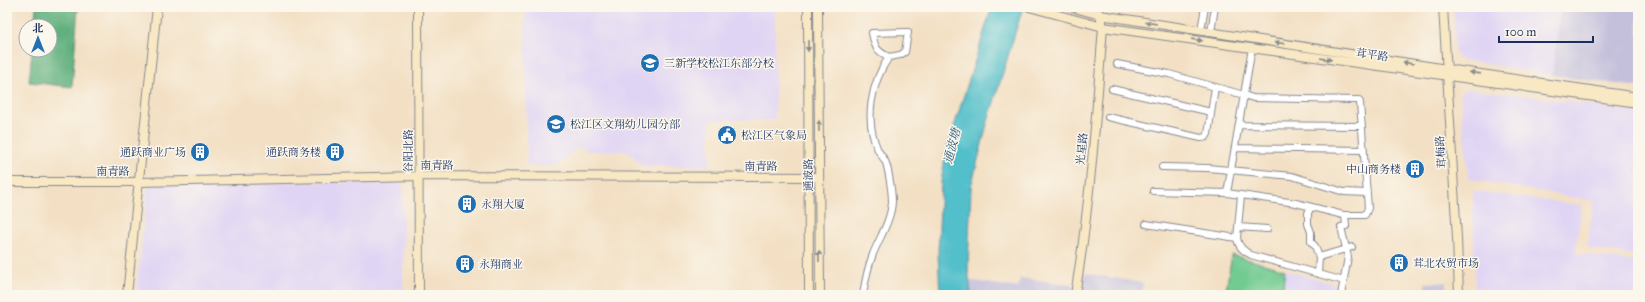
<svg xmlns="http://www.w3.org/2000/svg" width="1645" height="302" font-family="'IM FELL Great Primer','Noto Serif SC',serif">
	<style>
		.built { fill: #e0d4f4 }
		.industrial { fill: #c4c0db }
		.green { fill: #72cb91; stroke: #467d78 }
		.forest { fill: #5daf7b; stroke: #3c6f6c }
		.water { fill: #52bfca; stroke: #367794 }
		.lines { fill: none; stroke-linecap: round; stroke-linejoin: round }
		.street-casing { stroke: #878891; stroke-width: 8 }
		.secondary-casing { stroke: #878891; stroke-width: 10 }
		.street { stroke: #fff; stroke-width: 6 }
		.secondary { stroke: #f8e8c3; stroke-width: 8 }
		.oneway { fill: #8a8c90 }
		.labels { text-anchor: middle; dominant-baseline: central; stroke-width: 3; stroke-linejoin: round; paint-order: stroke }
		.street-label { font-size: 11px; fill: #1b2f5e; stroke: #fbf7ec }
		.poi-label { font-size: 11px; fill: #1b2f5e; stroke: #fbf7ec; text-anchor: start }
		.water-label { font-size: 12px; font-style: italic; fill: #2c5a7e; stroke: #fbf7ec }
	</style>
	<rect width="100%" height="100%" fill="#fbf7ec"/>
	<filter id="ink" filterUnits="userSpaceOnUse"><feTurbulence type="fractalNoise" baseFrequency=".025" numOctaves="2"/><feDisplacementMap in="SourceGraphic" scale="8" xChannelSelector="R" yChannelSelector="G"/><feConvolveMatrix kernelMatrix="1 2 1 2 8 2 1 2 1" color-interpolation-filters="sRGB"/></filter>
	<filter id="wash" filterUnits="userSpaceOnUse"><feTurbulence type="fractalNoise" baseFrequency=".012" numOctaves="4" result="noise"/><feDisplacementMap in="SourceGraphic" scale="16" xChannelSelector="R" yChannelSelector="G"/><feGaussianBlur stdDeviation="0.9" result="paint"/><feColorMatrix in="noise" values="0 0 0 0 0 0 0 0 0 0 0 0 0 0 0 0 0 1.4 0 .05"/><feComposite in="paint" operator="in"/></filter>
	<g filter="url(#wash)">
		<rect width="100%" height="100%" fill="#f3e0c4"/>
		<path class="built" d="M 525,7 L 775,7 L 775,120 L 710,120 L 710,165 L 643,166 L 627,151 L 585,151 L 585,148 L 577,148 L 556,166 L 527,166 Z
			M 1453,7 L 1561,7 L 1552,75 L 1463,60 L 1457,57 L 1455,52 Z
			M 1467,89 L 1520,95 L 1638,112 L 1638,256 L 1587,248 L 1594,201 L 1469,179 L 1460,96 L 1462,91 Z
			M 156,181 L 403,183 L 403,295 L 136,295 L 147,191 L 149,185 Z
			M 1473,191 L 1582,205 L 1575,253 L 1638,262 L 1638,295 L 1475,295 Z
			M 1232,255 L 1337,285 L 1336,295 L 1225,295 Z"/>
		<path class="industrial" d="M 1561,7 L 1638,7 L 1638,87 L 1552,75 Z
			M 1084,273 L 1143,283 L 1142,295 L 1081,295 Z
			M 1020,278 L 1075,285 L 1073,295 L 971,295 L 969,280 L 1018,288 Z
			M 1446,282 L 1446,295 L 1426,295 L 1425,283 Z"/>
		<path class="green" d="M 1232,255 L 1285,270 L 1282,295 L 1225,295 Z"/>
		<path class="forest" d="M 36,7 L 78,7 L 72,87 L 29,82 L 32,50 L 50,50 L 50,26 L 34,26 Z"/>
		<path class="water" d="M 992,7 L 1023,7 L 986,128 L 971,187 L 968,268 L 971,295 L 940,295 L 938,253 L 941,182 L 946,152 Z"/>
	</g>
	<g filter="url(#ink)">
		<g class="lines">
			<g class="street-casing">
				<path id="street" d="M 1201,30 L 1205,7
					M 1211,32 L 1215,7
					M 1117,64 L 1169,74 L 1244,95 L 1253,98 L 1356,100 L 1359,100 L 1360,103 L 1368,208 L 1365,215 L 1343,215 L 1296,203 L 1227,193 L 1153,191
					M 1112,89 L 1211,112
					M 1108,117 L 1201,138 L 1206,137 L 1208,134 L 1215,87
					M 1239,125 L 1362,126
					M 1235,148 L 1364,150
					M 1162,167 L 1208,168 L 1292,176 L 1344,192 L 1367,193
					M 1227,193 L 1252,48
					M 1241,196 L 1237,238 C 1238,247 1244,251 1251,255 L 1344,281
					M 1311,207 L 1308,213 L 1308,224 L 1311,232 L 1311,242 L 1315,246 L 1319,257 L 1318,274
					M 1146,224 L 1237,238
					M 1238,227 L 1267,229
					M 1319,257 L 1352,247
					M 863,295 C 865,281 868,267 873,254 C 880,237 891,220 892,202 C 892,192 889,173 886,163 C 884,158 880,154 878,150 C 864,121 871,83 889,57 L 900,55 L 905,52 L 908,32 L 872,33 C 875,47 875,50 889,57
					M 1341,295 L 1348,257 L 1341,227 L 1346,226 L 1345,215"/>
			</g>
			<g class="secondary-casing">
				<path id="secondary" d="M 418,7 L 419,295
					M 808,7 L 809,295
					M 818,7 L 820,295
					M 1029,7 L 1103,27 L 1638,103
					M 1071,7 L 1100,15 L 1447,69 L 1638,97
					M 1443,7 L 1457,238 L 1459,295
					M 7,182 L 139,182 L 419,176 L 819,177
					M 127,295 L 157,7
					M 1075,295 C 1090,206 1096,116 1103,27 L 1100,15 L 1095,7"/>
			</g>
			<use href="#street" class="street"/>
			<use href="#secondary" class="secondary"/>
		</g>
		<defs><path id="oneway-solid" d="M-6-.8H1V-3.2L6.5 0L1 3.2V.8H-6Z"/></defs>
		<g class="oneway">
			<use href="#oneway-solid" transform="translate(1151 23) rotate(-171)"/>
			<use href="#oneway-solid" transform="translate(1197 40) rotate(8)"/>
			<use href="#oneway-solid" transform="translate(1280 43) rotate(-171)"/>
			<use href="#oneway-solid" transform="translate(808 46) rotate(90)"/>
			<use href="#oneway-solid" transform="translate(1326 59) rotate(8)"/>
			<use href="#oneway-solid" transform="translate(1408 63) rotate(-171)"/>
			<use href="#oneway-solid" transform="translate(1475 73) rotate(-172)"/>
			<use href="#oneway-solid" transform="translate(819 126) rotate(-90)"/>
			<use href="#oneway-solid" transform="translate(819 256) rotate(-90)"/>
		</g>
	</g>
	<defs>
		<g id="school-disc" transform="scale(1)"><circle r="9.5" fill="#1f6fb2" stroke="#fbf7ec"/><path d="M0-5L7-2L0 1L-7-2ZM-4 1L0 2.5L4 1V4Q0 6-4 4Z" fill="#fff"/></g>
		<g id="civic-disc" transform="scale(1)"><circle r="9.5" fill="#1f6fb2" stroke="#fbf7ec"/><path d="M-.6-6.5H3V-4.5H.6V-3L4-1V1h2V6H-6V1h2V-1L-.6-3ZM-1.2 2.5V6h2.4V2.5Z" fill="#fff"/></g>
		<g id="building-disc" transform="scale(1)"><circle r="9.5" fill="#1f6fb2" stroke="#fbf7ec"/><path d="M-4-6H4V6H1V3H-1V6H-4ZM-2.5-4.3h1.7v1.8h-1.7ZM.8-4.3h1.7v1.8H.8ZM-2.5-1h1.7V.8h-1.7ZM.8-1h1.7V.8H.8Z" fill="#fff"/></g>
	</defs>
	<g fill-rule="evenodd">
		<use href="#school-disc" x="650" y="63"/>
		<use href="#school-disc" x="556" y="124"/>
		<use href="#civic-disc" x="727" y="135"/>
		<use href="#building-disc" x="200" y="152"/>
		<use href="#building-disc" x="335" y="152"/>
		<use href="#building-disc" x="1415" y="169"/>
		<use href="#building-disc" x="467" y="204"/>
		<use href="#building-disc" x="1399" y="263"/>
		<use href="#building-disc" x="465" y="264"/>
	</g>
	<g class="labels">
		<g class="street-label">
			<text transform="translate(1372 55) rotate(8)">茸平路</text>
			<text transform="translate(1082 149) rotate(-84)">光星路</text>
			<text transform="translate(408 151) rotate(-90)">谷阳北路</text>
			<text transform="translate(1441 152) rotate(-94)">茸梅路</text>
			<text x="437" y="165">南青路</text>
			<text x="761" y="166">南青路</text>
			<text x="113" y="171">南青路</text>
			<text transform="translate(808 175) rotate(-90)">通波路</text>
		</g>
		<g class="poi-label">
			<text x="664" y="63">三新学校松江东部分校</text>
			<text x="570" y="124">松江区文翔幼儿园分部</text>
			<text x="741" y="135">松江区气象局</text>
			<text x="186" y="152" text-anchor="end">通跃商业广场</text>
			<text x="321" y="152" text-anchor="end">通跃商务楼</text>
			<text x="1401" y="169" text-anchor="end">中山商务楼</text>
			<text x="481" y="204">永翔大厦</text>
			<text x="1413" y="263">茸北农贸市场</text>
			<text x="479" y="264">永翔商业</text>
		</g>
		<g class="water-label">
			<text transform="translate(952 146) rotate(-76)">通波塘</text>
		</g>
	</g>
	<rect width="1645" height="302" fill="none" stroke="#fbf7ec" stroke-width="24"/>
	<g transform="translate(38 38)"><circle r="19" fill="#fbf7ec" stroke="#a1a7b3"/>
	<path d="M0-3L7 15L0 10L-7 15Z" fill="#1f6fb2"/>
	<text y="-6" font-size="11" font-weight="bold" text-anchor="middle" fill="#1b2f5e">北</text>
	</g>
	<path d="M1499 36v6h94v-6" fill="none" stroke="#1b2f5e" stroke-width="2"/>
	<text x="1505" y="36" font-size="12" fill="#1b2f5e" stroke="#fbf7ec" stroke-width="3" paint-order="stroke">100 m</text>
</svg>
